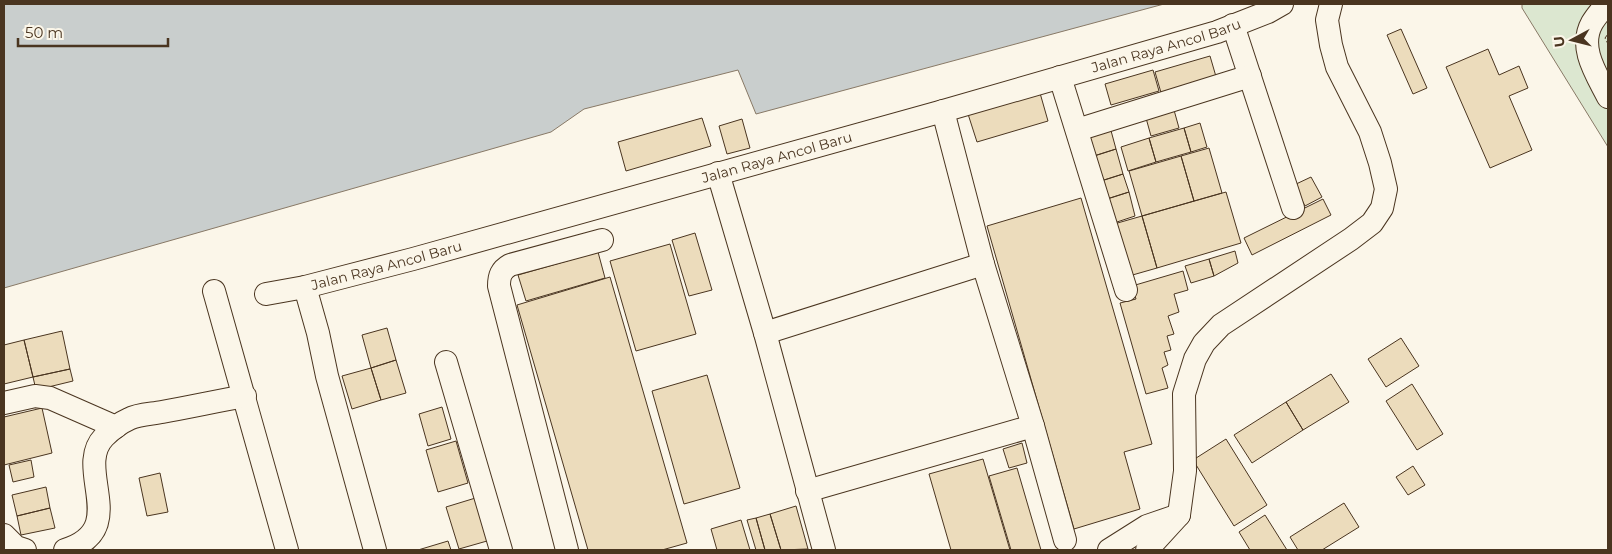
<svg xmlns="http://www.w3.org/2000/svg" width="1612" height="554" font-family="Montserrat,sans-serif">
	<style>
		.green { fill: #dce7d0; stroke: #887966 }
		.water { fill: #c9cecd; stroke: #887966 }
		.building { fill: #ecdcbc; stroke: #4a3520 }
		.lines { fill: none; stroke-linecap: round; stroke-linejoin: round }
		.minor-casing { stroke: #4a3520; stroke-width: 24 }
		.minor { stroke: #fbf6e9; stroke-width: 22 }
		.fence { stroke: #4a3520; stroke-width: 1; stroke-dasharray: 6 2.5; stroke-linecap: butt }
		.labels { text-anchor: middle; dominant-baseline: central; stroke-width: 4; stroke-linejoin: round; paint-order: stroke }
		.street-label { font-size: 14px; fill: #4a3520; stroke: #fbf6e9 }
	</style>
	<rect width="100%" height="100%" fill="#fbf6e9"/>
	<path class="green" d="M 1522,4 L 1608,4 L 1608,147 L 1522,8 Z"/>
	<path class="water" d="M 4,4 L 1164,4 L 756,114 L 738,70 L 584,109 L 551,132 L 4,288 Z"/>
	<path class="building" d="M 1401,29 L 1427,88 L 1413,94 L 1387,35 Z
		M 1488,49 L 1499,75 L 1519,66 L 1528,88 L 1509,96 L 1532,150 L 1490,168 L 1446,67 Z
		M 1210,56 L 1217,80 L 1162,96 L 1155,72 Z
		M 1153,70 L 1159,91 L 1111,105 L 1105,84 Z
		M 1040,93 L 1048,121 L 977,142 L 968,114 Z
		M 1174,110 L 1179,128 L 1151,136 L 1146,118 Z
		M 702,118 L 711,146 L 626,171 L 618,142 Z
		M 742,119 L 750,148 L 727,154 L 719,126 Z
		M 1200,123 L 1207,147 L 1191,152 L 1184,128 Z
		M 1110,127 L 1116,149 L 1094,156 L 1087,133 Z
		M 1184,128 L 1191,152 L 1156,162 L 1149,138 Z
		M 1149,138 L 1156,162 L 1128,171 L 1121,147 Z
		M 1209,148 L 1222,193 L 1194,201 L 1181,156 Z
		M 1116,149 L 1123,174 L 1101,181 L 1094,156 Z
		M 1181,156 L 1194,201 L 1142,216 L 1129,171 Z
		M 1123,174 L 1129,192 L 1107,199 L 1101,181 Z
		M 1311,177 L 1322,197 L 1305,206 L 1294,185 Z
		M 1129,192 L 1135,216 L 1114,223 L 1107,199 Z
		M 1226,192 L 1241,243 L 1157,268 L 1142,216 Z
		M 1081,198 L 1152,444 L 1124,452 L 1140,509 L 1074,529 L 987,226 Z
		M 1323,199 L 1331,215 L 1252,255 L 1244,238 Z
		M 1142,216 L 1157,268 L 1129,276 L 1114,224 Z
		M 695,233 L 712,290 L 689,296 L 672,240 Z
		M 670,244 L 696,334 L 636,351 L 610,261 Z
		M 1235,251 L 1238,263 L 1214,276 L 1209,259 Z
		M 598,252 L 605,278 L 526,301 L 518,275 Z
		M 1209,259 L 1214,276 L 1191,283 L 1185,266 Z
		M 1183,271 L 1188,290 L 1174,294 L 1179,312 L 1168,316 L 1174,334 L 1167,336 L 1171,350 L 1164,352 L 1168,365 L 1162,368 L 1168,388 L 1146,394 L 1120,303 L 1136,299 L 1132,286 Z
		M 610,277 L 687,543 L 662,550 L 588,550 L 517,305 Z
		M 387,328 L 396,360 L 371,368 L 362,335 Z
		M 62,331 L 70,369 L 33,377 L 24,340 Z
		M 1401,338 L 1419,366 L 1386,387 L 1368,359 Z
		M 24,340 L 33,377 L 4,384 L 4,345 Z
		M 396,360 L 406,393 L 381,400 L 371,368 Z
		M 371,368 L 381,400 L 352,409 L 342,376 Z
		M 70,369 L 73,381 L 36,390 L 33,377 Z
		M 1331,374 L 1349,402 L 1303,430 L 1286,402 Z
		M 707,375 L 740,488 L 684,504 L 652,391 Z
		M 1412,384 L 1443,434 L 1417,450 L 1386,401 Z
		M 1286,402 L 1303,430 L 1252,463 L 1234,435 Z
		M 442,407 L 451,439 L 428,446 L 419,414 Z
		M 42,408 L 52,453 L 4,465 L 4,417 Z
		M 1226,439 L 1267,505 L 1234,526 L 1193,460 Z
		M 456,441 L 468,483 L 438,492 L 426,450 Z
		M 1022,443 L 1027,463 L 1009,468 L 1003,449 Z
		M 983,459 L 1010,550 L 951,550 L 929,474 Z
		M 31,460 L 34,477 L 13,482 L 9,465 Z
		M 1413,466 L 1425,485 L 1408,495 L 1396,477 Z
		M 1017,468 L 1041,550 L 1011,550 L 989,476 Z
		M 160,473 L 168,512 L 147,516 L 139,478 Z
		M 46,487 L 50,508 L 17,516 L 12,495 Z
		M 482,496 L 494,539 L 459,549 L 446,507 Z
		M 1344,503 L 1359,527 L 1322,550 L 1298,550 L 1290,537 Z
		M 796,506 L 808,549 L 781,550 L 770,514 Z
		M 50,508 L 55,528 L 21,535 L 17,516 Z
		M 770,514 L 781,550 L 765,550 L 756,518 Z
		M 1265,515 L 1287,550 L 1250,550 L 1239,532 Z
		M 756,518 L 765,550 L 756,550 L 747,520 Z
		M 741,520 L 750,550 L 717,550 L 711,529 Z
		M 448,541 L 451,550 L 418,550 Z"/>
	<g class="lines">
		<g class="minor-casing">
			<g id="minor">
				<path d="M 1606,4 C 1602,10 1596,16 1592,23 C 1578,48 1597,75 1608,97"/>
				<path d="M 1233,25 L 1293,208"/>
				<path d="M 1060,77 L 1126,290"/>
				<path d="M 943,111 L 983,264 L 1033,426 L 1065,540"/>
				<path d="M 1077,130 L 1250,76"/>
				<path d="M 718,173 L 765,333 L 824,550"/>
				<path d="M 305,287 L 318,333 L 327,376 L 375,550"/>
				<path d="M 214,291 L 287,550"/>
				<path id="s1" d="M 266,294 L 305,287 L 413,259 L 943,111 L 1217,32 L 1268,12 L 1282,4"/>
				<path d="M 765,333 L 983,264"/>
				<path d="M 446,362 L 501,550"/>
				<path d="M 4,403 L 35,396 L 50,398 L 116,427"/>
				<path d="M 807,491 L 1033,426"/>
				<path d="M 4,535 L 16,547 L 25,550"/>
				<path d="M 65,550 C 132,529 73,469 104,437 C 111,430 120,423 129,419 C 138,414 152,414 162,412 C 190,407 217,401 245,396"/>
				<path d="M 567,550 L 499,286 C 499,276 501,270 510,265 L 602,240"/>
				<path d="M 1109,550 L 1147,526 L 1179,515"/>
				<path d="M 1147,550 L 1179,515 L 1185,471 L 1184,394 L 1195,359 L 1204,343 L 1221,325 L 1351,239 L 1372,223 L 1382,208 L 1386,189 L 1380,163 L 1370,132 L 1337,67 L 1331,45 L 1327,20 L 1331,4"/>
			</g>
		</g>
		<use href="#minor" class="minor"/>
		<path class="fence" d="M 1608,34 L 1605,38 L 1608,44"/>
	</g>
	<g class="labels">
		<g class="street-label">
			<text stroke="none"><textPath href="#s1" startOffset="934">Jalan Raya Ancol Baru</textPath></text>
			<text stroke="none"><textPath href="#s1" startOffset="529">Jalan Raya Ancol Baru</textPath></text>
			<text stroke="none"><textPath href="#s1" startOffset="124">Jalan Raya Ancol Baru</textPath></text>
		</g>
	</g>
	<rect width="1612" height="554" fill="none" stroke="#4a3520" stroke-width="10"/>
	<g transform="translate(1572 40) rotate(263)" stroke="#fbf6e9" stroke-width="4" paint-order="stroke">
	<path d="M0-4L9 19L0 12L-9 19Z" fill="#4a3520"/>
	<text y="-8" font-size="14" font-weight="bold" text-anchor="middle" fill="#4a3520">U</text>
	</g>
	<path d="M18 38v8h150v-8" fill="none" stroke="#4a3520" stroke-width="2.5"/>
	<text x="25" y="38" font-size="15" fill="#4a3520" stroke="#fbf6e9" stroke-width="4" paint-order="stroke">50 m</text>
</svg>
